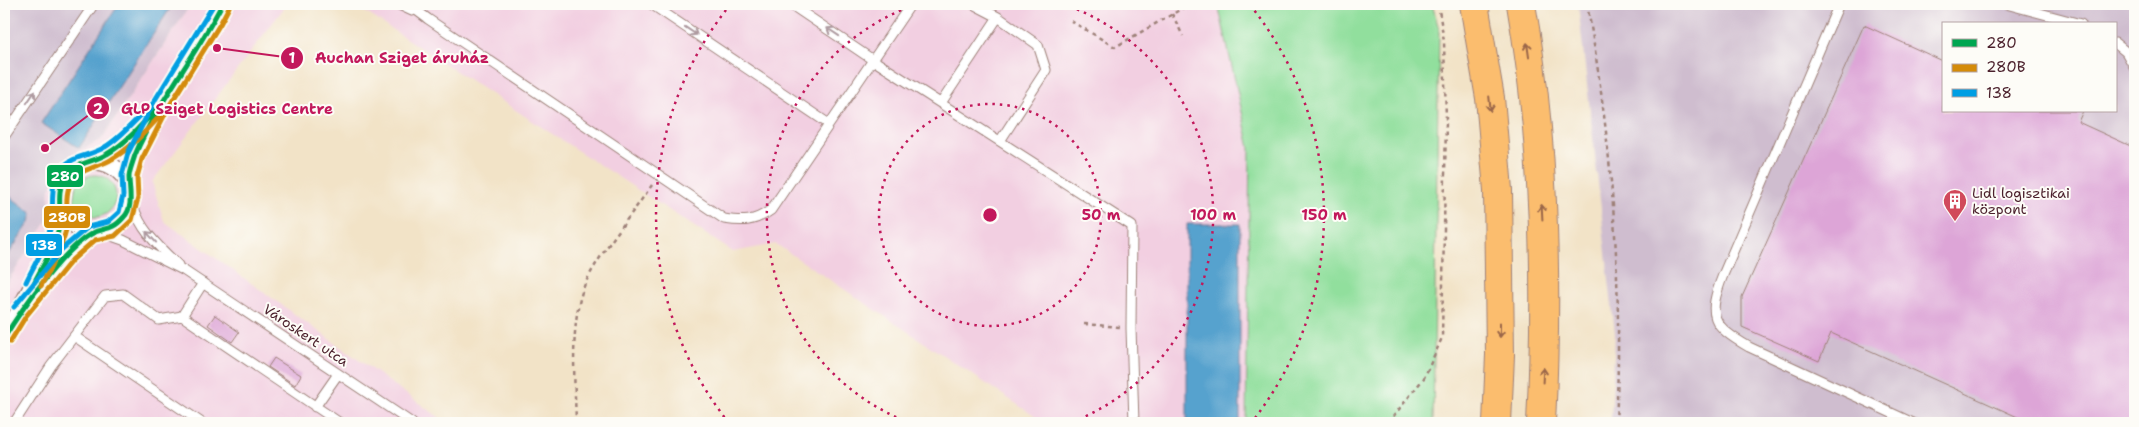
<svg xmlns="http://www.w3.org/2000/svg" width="2139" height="427" font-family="'Shantell Sans',sans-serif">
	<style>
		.built { fill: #f2cfe1 }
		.industrial { fill: #cfbdcf; fill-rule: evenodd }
		.green { fill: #91df9d; stroke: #6e7f64 }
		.water { fill: #56a2ce; stroke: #50607c }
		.building { fill: #dda5d7 }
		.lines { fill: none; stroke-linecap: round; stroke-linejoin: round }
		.service-casing { stroke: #9e8179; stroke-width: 11 }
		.minor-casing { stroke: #9e8179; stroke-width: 19 }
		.trunk-casing { stroke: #9e8179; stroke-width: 30 }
		.path { stroke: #9e8179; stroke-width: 2.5; stroke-dasharray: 4 4; stroke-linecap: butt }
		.service { stroke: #fff; stroke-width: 9 }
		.minor { stroke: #fff; stroke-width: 16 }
		.trunk { stroke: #fbbd6e; stroke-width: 28 }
		.bus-1-casing { stroke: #fdfcf7; stroke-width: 9 }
		.bus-2-casing { stroke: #fdfcf7; stroke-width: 9 }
		.bus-3-casing { stroke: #fdfcf7; stroke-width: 9 }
		.bus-1 { stroke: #00a651; stroke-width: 5 }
		.bus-2 { stroke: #d48b09; stroke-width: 5 }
		.bus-3 { stroke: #009ee3; stroke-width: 5 }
		.oneway { stroke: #ae9aa0 }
		.oneway2 { stroke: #9a6649 }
		.ring { fill: none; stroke: #c2185b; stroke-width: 2.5; stroke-dasharray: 2.5 5 }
		.labels { text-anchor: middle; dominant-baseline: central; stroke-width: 4; stroke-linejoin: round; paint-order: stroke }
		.poi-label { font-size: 14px; fill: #4a1f2b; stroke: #fdfcf7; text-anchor: start }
		.street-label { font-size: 14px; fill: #4a1f2b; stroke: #fdfcf7 }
		.centre { fill: #c2185b; stroke: #fdfcf7; stroke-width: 2.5 }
		.ring-label { font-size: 15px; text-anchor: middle; font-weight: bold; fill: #c2185b; stroke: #fdfcf7; stroke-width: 4; stroke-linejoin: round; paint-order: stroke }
		.leader { fill: none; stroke: #c2185b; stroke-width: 2 }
		.callout-dot { fill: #c2185b; stroke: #fdfcf7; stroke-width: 2 }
		.mark-label { font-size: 15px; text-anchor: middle; font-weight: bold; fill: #fff }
		.callout-label { font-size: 15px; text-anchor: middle; font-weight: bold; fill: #c2185b; stroke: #fdfcf7; stroke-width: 4; stroke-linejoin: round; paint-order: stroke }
		.line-badge { stroke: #fdfcf7; stroke-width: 2 }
		.badge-label { font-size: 14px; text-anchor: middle; font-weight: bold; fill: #fff }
	</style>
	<rect width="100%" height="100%" fill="#fdfcf7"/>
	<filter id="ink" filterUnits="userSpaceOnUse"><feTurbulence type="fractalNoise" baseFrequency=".02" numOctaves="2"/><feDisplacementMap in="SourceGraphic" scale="10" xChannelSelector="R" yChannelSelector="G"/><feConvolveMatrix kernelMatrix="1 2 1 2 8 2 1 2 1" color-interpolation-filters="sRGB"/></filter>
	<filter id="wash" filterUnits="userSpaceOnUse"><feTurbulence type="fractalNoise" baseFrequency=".0096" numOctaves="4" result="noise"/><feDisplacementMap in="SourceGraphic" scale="20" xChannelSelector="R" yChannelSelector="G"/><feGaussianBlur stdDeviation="1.12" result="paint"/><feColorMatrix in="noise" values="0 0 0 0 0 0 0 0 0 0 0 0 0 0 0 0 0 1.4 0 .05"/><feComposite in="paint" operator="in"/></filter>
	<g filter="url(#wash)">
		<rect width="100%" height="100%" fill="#f2e3c7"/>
		<path class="built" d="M 191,4 L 287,4 L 152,182 L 164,221 L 447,423 L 4,423 L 4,287 L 48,220 L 50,188 L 70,155 L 101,140 Z
			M 353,4 L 1218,4 L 1250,148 L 1246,423 L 1045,423 L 776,244 L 733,252 Z"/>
		<path class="industrial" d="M 4,4 L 191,4 L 101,140 L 70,155 L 50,188 L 48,220 L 4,287 Z
			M 1578,4 L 2135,4 L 2135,423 L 1611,423 L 1615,333 ZM 1943,24 L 2115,24 L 2115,111 L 1943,111 Z"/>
		<path class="green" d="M 1218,4 L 1432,4 L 1439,29 L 1433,423 L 1246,423 L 1250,148 Z
			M74 196a21 21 0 1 1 42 0a21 21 0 1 1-42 0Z"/>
		<path class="water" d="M 119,4 L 173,4 L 79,148 L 41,123 Z
			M 4,192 L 32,213 L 30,222 L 4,261 Z
			M 1187,224 L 1240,224 L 1240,423 L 1187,423 Z"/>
		<g id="blocks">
			<path class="building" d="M 1864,25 L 1943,61 L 1943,111 L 2083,111 L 2078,122 L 2135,148 L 2135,423 L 2031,423 L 1831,333 L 1819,361 L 1742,327 L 1742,297 Z
				M 215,315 L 239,332 L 232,342 L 208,325 Z
				M 274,358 L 301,375 L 295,385 L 268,367 Z"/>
		</g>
	</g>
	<g filter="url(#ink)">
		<use href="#blocks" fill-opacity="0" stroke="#9e8179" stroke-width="1"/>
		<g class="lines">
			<g class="service-casing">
				<path id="service" d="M 397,4 L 412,11
					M 408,4 L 428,19 L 724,219 C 743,222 754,222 771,210 L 911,4
					M 651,4 L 829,124
					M 790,4 L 873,60 L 1132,226 L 1131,328 L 1134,423
					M 973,4 L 998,17 L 1038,45 L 1046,70 L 1000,141
					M 1839,4 L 1723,275 C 1707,316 1711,325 1749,347 L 1913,423
					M 2006,4 L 2081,24
					M 2115,43 L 2126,52 L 2135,68
					M 941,103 L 998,17
					M 4,137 L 94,4
					M 133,204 C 139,229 159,247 178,265
					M 103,233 L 123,240 L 183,270 L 412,423
					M 182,316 L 203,283
					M 74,336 L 202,423
					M 315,407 L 338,374
					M 14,423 L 51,366 L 105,296 L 123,294 L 159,320 L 182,316 L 340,423"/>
			</g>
			<g class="minor-casing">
				<path id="minor" d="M 94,160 L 115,149 L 149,117
					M 61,207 C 71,230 98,242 119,224 C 140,205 124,180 135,156 C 159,102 196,56 222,4
					M 36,293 L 67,255 L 92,233
					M 4,338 C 17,317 27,295 39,274 C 45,260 54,246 58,232 C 63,214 55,195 64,179 C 80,150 119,159 130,187"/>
			</g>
			<g class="trunk-casing">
				<path id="trunk" d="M 1474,4 L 1490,98 L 1498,190 L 1500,355 L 1497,423
					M 1521,4 C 1545,142 1548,284 1541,423"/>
			</g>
			<path class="path" d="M 1587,4 C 1612,142 1623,282 1616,423
				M 1172,14 L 1183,36
				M 1071,21 L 1115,47 L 1190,4
				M 1084,324 L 1120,327
				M 576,423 C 575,382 568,312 589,276 C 606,245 632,214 652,185
				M 1388,423 L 1424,378 L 1442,338 L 1446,120 L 1444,41 L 1438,4"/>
			<use href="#service" class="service"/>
			<use href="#minor" class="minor"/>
			<use href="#trunk" class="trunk"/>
			<g class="bus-1-casing">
				<path id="bus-1" d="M 34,283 C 43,265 55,247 59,227 C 62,211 56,192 64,178 C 74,162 93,163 107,154 C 126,143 141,126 155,110
					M 4,338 C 21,310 63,250 91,234 C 104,226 110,233 124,217 C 134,207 129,190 129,177 C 129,171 133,162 135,155 C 158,101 196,56 222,4"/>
			</g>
			<g class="bus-2-casing">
				<path id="bus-2" d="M 41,286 C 50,268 61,250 66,230 C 69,215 63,194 72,181 C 81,168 100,167 112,159 C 131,148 146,131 161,115
					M 10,342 L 26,316 L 72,260 L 95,240 L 115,236 L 132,220 L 138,198 L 137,177 L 142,159 L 168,108 L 220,24 L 229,7"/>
			</g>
			<g class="bus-3-casing">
				<path id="bus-3" d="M 26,282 C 35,263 47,245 51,225 C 55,206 48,186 61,169 C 73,155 91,156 105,147 C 123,136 136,119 151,105
					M 14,307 L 62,249 L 88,227 L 108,222 L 119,212 L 123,196 L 122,175 L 128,153 L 155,100 L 214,4"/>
			</g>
			<use href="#bus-1" class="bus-1"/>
			<use href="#bus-2" class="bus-2"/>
			<use href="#bus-3" class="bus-3"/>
		</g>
		<defs><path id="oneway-shaft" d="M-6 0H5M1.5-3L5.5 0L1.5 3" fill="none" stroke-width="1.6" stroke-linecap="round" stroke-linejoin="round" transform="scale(1.25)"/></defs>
		<g class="oneway">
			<use href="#oneway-shaft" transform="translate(691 31) rotate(34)"/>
			<use href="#oneway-shaft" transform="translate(833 32) rotate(-146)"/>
			<use href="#oneway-shaft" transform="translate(31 97) rotate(-56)"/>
			<use href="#oneway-shaft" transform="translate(151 237) rotate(-133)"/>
		</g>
		<g class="oneway2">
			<use href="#oneway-shaft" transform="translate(1528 50) rotate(-98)"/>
			<use href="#oneway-shaft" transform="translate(1490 104) rotate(84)"/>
			<use href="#oneway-shaft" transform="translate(1542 212) rotate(-93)"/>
			<use href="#oneway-shaft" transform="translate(1500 330) rotate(90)"/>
			<use href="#oneway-shaft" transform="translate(1543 375) rotate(-87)"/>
		</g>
	</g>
	<g class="ring">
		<circle cx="990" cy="215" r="111"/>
		<path d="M910 423A223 223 0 0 1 917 4M1063 4A223 223 0 0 1 1070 423"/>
		<path d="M729 423A334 334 0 0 1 730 5M1250 5A334 334 0 0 1 1251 423"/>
	</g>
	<defs>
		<g id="building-pin" transform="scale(1.25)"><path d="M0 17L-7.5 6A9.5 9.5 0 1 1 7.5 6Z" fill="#d1495b" stroke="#fdfcf7"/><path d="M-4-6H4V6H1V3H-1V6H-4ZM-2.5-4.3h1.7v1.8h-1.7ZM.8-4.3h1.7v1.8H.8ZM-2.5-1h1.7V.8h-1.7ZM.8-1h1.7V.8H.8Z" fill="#fff"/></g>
	</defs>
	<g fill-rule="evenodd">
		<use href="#building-pin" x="1955" y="201"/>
	</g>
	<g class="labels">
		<g class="poi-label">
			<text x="1972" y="193">Lidl logisztikai<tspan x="1972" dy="16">központ</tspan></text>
		</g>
		<g class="street-label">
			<text transform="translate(306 335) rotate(34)">Városkert utca</text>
		</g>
	</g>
	<circle cx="990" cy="215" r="8" class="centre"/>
	<g class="ring-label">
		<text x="1101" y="220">50 m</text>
		<text x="1213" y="220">100 m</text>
		<text x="1324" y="220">150 m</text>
	</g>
	<path class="leader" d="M217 48L292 58M45 148L98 108"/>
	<g class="callout-dot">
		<circle cx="217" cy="48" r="5"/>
		<circle cx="45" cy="148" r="5"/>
		<circle cx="292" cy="58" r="12"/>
		<circle cx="98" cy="108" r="12"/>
	</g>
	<g class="mark-label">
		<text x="292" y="63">1</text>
		<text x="98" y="114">2</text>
	</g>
	<g class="callout-label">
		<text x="402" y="63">Auchan Sziget áruház</text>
		<text x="227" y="114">GLP Sziget Logistics Centre</text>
	</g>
	<g class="line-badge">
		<rect x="46" y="164" width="38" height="24" rx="5" fill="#00a651"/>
		<rect x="43" y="205" width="48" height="24" rx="5" fill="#d48b09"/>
		<rect x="25" y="233" width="38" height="24" rx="5" fill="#009ee3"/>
	</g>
	<g class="badge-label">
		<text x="65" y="181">280</text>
		<text x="67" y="222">280B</text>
		<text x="44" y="250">138</text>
	</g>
	<rect width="2139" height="427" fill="none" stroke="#fdfcf7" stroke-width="20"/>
	<rect x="1942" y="22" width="175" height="90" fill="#fdfcf7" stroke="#b5a4a5"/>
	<rect x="1952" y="39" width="25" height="8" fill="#00a651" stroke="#b5a4a5"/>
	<text x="1986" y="48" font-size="15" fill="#4a1f2b">280</text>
	<rect x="1952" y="64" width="25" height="8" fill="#d48b09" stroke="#b5a4a5"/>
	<text x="1986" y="72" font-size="15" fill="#4a1f2b">280B</text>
	<rect x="1952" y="89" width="25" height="8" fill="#009ee3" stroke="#b5a4a5"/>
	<text x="1986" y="98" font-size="15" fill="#4a1f2b">138</text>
</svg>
